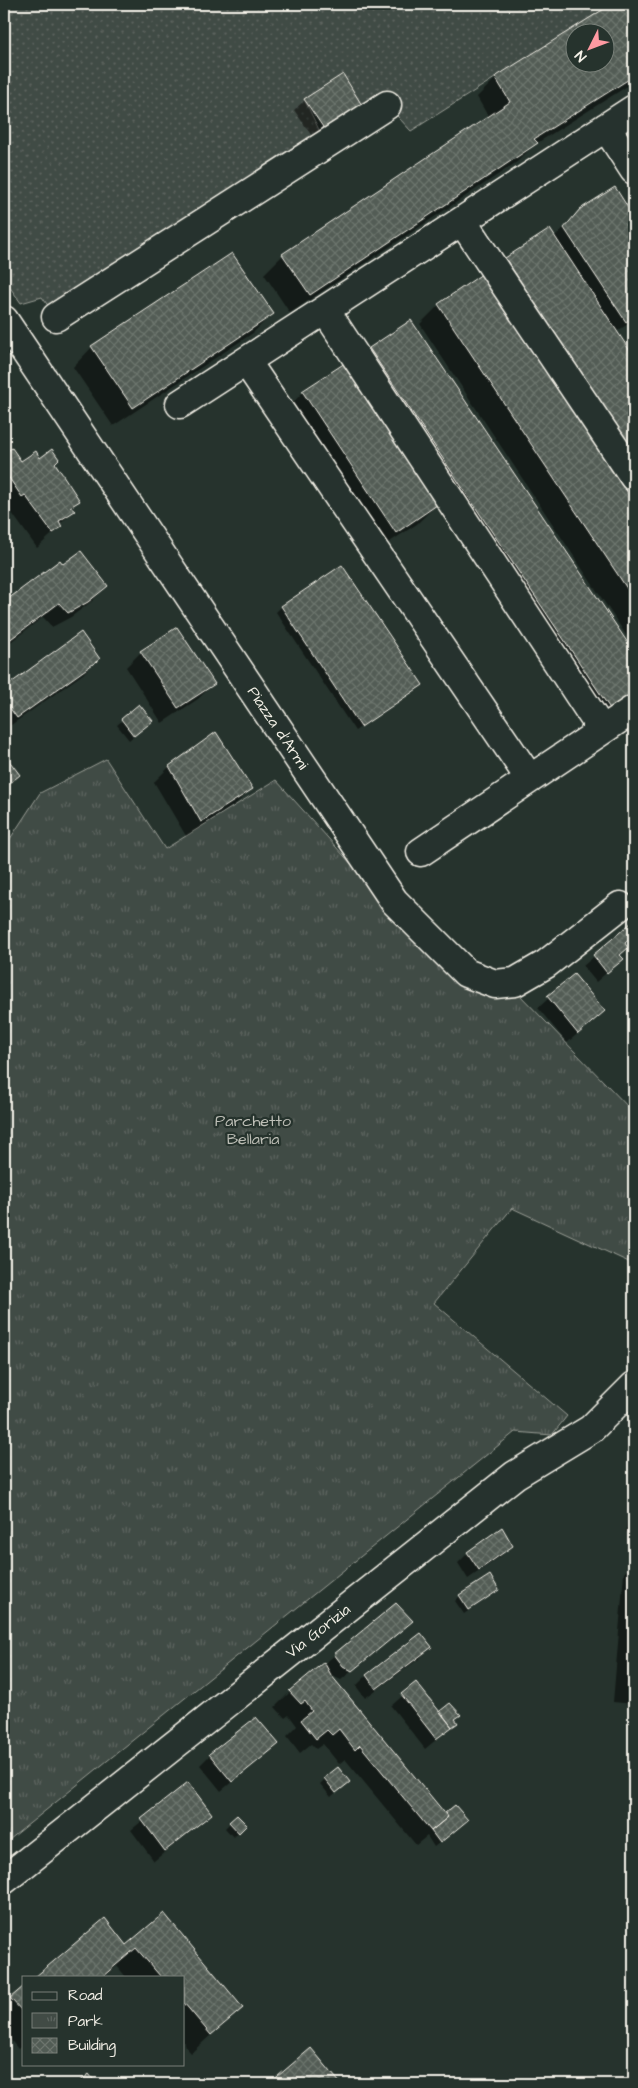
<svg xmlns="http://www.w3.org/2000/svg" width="638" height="2088" font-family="'Architects Daughter',sans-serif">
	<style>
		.grass { fill: url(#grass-dots); stroke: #9a9e96 }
		.park { fill: url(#park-tufts); stroke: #9a9e96 }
		.shadow { fill: #0007; fill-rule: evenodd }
		.building { fill: url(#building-cross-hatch); stroke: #f4f1e8; fill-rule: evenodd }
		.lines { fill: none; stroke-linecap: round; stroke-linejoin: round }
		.minor-casing { stroke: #f4f1e8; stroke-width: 31 }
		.minor { stroke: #26332d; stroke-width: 28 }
		.labels { text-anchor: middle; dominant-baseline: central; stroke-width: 4.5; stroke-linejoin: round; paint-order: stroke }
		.street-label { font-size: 16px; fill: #f4f1e8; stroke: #26332d }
		.park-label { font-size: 16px; fill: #bebfb7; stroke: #26332d }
	</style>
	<defs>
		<pattern id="grass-dots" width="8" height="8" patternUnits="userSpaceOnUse" patternTransform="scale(1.25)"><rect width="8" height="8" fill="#414b45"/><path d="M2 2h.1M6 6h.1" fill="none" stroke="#5d6560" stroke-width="1.8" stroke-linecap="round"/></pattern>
		<pattern id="park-tufts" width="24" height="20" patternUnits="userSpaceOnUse" patternTransform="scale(1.25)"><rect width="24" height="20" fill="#414b45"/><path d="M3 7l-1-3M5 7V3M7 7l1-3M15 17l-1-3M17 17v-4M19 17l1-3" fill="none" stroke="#5d6560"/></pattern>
		<pattern id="building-cross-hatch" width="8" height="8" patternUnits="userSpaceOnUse" patternTransform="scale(1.25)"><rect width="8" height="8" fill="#525c55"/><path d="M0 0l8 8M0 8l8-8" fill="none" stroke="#6c746d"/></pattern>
	</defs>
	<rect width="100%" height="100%" fill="#26332d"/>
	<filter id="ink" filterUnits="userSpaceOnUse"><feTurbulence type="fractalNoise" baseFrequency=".02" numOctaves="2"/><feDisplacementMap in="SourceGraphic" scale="10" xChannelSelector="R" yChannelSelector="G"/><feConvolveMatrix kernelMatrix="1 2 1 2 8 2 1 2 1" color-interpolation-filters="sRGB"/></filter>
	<g filter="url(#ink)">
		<path class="grass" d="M 4,4 L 612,4 L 411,131 L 387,105 L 363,107 L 343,75 L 304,99 L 326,144 L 56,317 L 42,297 L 21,303 L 4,279 Z"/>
		<path class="park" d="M 106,759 L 165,849 L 276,780 L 457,982 L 518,993 L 634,1113 L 634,1220 L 631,1263 L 512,1208 L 434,1303 L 567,1416 L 552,1435 L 515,1432 L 4,1844 L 4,848 L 40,793 Z"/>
		<path class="shadow" d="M 614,4 L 634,4 L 634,82 L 534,145 L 517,162 L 290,313 L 264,274 L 283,255 L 489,118 L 477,97 L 496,78 ZM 576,32 L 606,32 L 606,62 L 576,62 Z
			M 343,76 L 361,107 L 314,139 L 294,110 L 305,100 Z
			M 614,189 L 634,219 L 634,320 L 616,332 L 634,360 L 634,647 L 420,324 L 439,305 L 487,278 L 506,259 L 554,238 L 581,210 Z
			M 272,314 L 253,333 L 113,426 L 73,367 L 92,347 Z
			M 411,322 L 634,654 L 634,700 L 592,729 L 350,369 L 369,349 Z
			M 344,365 L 436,505 L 417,524 L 376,551 L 284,412 L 303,392 Z
			M 11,449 L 21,463 L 40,460 L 54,463 L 78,500 L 70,508 L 73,511 L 59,525 L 60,527 L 37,548 L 9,509 L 6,511 L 4,508 L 4,455 Z
			M 60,562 L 63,566 L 107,586 L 92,601 L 71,617 L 52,627 L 43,617 L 4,647 L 4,604 Z
			M 281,607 L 422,684 L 355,731 L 276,612 Z
			M 81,634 L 98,658 L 83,674 L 4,730 L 4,689 Z
			M 141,652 L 213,684 L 198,699 L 162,723 L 126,667 Z
			M 139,706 L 146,726 L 129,740 L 117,725 Z
			M 216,733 L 251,789 L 236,804 L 186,836 L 154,782 L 169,767 Z
			M 4,756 L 18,775 L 4,790 Z
			M 632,924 L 634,928 L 634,935 L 624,944 L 619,955 L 622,959 L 596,982 L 583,966 Z
			M 573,976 L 592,1021 L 567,1043 L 538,1008 Z
			M 634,1461 L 634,1533 L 626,1532 Z
			M 512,1545 L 501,1556 L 468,1579 L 458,1563 L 468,1553 Z
			M 634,1562 L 634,1704 L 613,1702 L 624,1573 Z
			M 498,1590 L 464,1614 L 455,1601 L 460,1596 Z
			M 411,1621 L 341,1680 L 330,1675 L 445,1815 L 455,1807 L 462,1825 L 434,1847 L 427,1836 L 416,1845 L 345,1759 L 339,1764 L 323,1744 L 316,1749 L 311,1744 L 300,1753 L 287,1736 L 297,1726 L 289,1715 L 285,1718 L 275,1707 L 290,1692 L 335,1655 Z
			M 421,1635 L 430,1647 L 420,1658 L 365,1698 L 356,1686 L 366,1676 Z
			M 416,1684 L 440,1713 L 450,1705 L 456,1723 L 425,1749 L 391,1706 Z
			M 634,1739 L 634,1748 L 631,1743 Z
			M 277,1744 L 221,1791 L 200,1765 L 210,1755 Z
			M 325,1779 L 343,1786 L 331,1797 L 320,1784 Z
			M 187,1784 L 211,1814 L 154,1861 L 131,1830 Z
			M 237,1816 L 245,1825 L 233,1837 L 225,1828 Z
			M 164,1915 L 241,2008 L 191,2053 L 184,2045 L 184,1977 L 126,1977 L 117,1966 L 104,1977 L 37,1977 L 126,1946 Z
			M 24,1988 L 24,2044 L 18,2049 L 4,2032 L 4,2006 Z
			M 310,2050 L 339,2084 L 270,2084 L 272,2083 Z"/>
		<path class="building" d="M 612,4 L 626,4 L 634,17 L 634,76 L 534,139 L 538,143 L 310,295 L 282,254 L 510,102 L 495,77 ZM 576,32 L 606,32 L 606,62 L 576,62 Z
			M 343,74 L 363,107 L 325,130 L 304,99 Z
			M 615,187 L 634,217 L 634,316 L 626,322 L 564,228 L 580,209 Z
			M 550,229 L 634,357 L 634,453 L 505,258 Z
			M 232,253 L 274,314 L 133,408 L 91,346 Z
			M 482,274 L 634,502 L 634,599 L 438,304 Z
			M 411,320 L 634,652 L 634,695 L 611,710 L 369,348 Z
			M 345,363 L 437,505 L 396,533 L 302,391 Z
			M 12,448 L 21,461 L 36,451 L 40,458 L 52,449 L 59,459 L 55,463 L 80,501 L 70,507 L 75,511 L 59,521 L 62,527 L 53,533 L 25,495 L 22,497 L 7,475 L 4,477 L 4,453 Z
			M 81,551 L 108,586 L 88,602 L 68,613 L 59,603 L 4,644 L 4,602 L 60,560 L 63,564 Z
			M 342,565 L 423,685 L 361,727 L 281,606 Z
			M 177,627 L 215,684 L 178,708 L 140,651 Z
			M 81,632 L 100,659 L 17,718 L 4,700 L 4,688 Z
			M 139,704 L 153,721 L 134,736 L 121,719 Z
			M 216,732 L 253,789 L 201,822 L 169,766 Z
			M 4,754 L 20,775 L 4,788 Z
			M 632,922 L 634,926 L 634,935 L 625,943 L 628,948 L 620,955 L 624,959 L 607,973 L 593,955 Z
			M 574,974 L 605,1011 L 578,1034 L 547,996 Z
			M 502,1527 L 513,1546 L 479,1570 L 467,1552 Z
			M 490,1575 L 499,1590 L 469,1610 L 459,1595 Z
			M 396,1603 L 413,1621 L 352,1671 L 343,1666 L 334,1654 Z
			M 634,1606 L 634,1688 L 628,1688 Z
			M 421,1633 L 432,1647 L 376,1689 L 366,1675 Z
			M 324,1662 L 331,1675 L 448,1817 L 431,1831 L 360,1745 L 355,1750 L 339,1729 L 332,1735 L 327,1730 L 316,1739 L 301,1720 L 312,1711 L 305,1701 L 301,1704 L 289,1691 Z
			M 416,1682 L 452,1727 L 436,1739 L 401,1694 Z
			M 450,1703 L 461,1715 L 455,1719 L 458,1723 L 452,1727 L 440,1711 Z
			M 256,1717 L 279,1744 L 232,1782 L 209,1754 Z
			M 338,1767 L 350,1782 L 336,1793 L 324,1778 Z
			M 188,1782 L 212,1814 L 165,1851 L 141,1819 Z
			M 455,1805 L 468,1820 L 440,1843 L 431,1831 L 448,1817 L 445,1813 Z
			M 237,1815 L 247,1825 L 239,1833 L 229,1822 Z
			M 164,1913 L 243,2008 L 211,2035 L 184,2003 L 184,1977 L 161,1977 L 136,1948 L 102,1977 L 35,1977 L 105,1918 L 126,1945 Z
			M 24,1986 L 24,2013 L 10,1998 Z
			M 311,2048 L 341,2084 L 273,2084 L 271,2082 Z
			M 89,2074 L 97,2084 L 77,2084 Z"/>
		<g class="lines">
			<g class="minor-casing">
				<path id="minor" d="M 606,127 L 634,170
					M 462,221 L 634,477
					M 325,310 L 602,730
					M 56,317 L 387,105
					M 4,320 L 394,901 L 466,973 L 495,984 L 515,982 L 546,964 L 620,906
					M 246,361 L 530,779
					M 180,404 L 634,109
					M 421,852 L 634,709
					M 4,1880 L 515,1475 L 591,1429 L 634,1386"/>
			</g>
			<use href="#minor" class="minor"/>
		</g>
	</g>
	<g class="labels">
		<g class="street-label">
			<text transform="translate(278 728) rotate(56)">Piazza d'Armi</text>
			<text transform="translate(318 1631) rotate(-38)">Via Gorizia</text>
		</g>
		<g class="park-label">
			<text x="253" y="1121">Parchetto<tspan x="253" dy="18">Bellaria</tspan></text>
		</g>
	</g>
	<rect width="638" height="2088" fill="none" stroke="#26332d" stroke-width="20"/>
	<rect x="10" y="10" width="618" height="2068" fill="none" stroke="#f4f1e8" stroke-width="2" filter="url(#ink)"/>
	<rect x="22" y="1976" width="162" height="90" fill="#26332d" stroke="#787f78"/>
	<rect x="32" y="1992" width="25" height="8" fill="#26332d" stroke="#787f78"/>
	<text x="68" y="2000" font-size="15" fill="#f4f1e8">Road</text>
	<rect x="32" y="2013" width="25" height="15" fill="url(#park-tufts)" stroke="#787f78"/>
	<text x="68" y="2026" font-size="15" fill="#f4f1e8">Park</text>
	<rect x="32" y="2038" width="25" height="15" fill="url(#building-cross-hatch)" stroke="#787f78"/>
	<text x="68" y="2050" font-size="15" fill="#f4f1e8">Building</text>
	<g transform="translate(590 48) rotate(228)"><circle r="24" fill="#26332d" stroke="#787f78"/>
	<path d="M0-4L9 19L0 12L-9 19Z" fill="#ff9aa2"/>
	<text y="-8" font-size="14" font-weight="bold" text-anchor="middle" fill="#f4f1e8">N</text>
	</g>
</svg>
